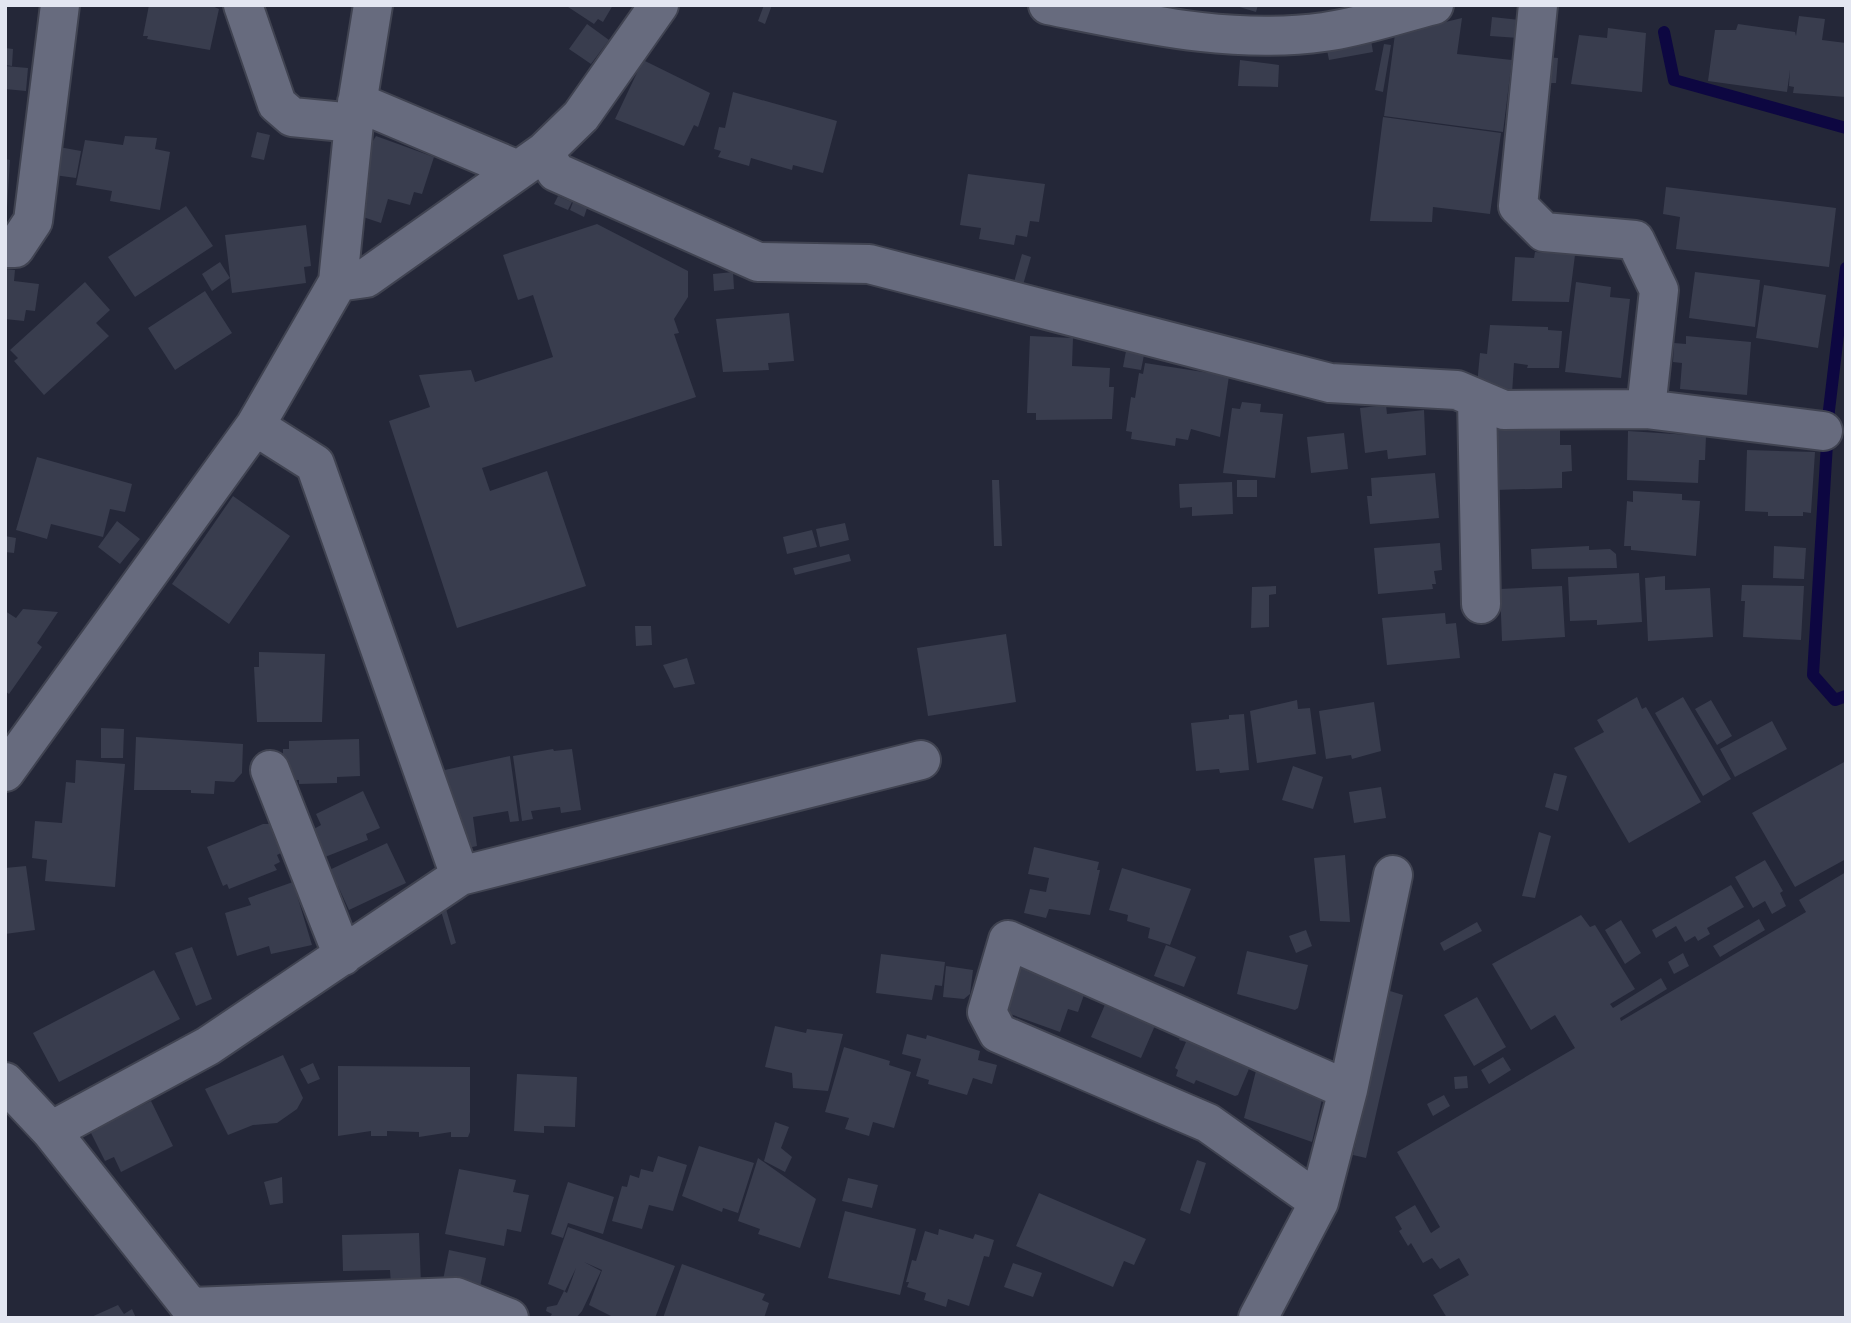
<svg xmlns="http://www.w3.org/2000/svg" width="1851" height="1323" font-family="Helvetica,sans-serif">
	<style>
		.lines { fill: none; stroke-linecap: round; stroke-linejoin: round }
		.stream { stroke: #0d0741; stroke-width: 12 }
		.building { fill: #393d4e }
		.minor-casing { stroke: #404351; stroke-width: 42 }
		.minor { stroke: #676b7e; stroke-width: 38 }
	</style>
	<rect width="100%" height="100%" fill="#242738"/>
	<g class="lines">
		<path class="stream" d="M 1664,32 L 1674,80 L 1846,128
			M 1846,268 L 1829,410 L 1813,675 L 1835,700 L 1846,696"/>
	</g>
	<path class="building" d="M 149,5 L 210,5 L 219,9 L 210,50 L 147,39 L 148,36 L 143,36 Z
		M 565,5 L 613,5 L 603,22 L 598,19 L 594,24 Z
		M 764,5 L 772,5 L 765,24 L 758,21 Z
		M 1233,5 L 1258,5 L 1256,12 Z
		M 1799,16 L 1825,19 L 1822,40 L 1846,43 L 1846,97 L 1793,93 L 1794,87 L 1789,86 L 1790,70 L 1787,92 L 1708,81 L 1715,30 L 1736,30 L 1738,24 L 1795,32 L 1796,36 Z
		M 1492,17 L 1520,20 L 1519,38 L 1490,36 Z
		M 1462,18 L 1457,54 L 1512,60 L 1503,132 L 1384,116 L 1395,34 Z
		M 587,24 L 609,40 L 591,64 L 569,49 Z
		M 1608,28 L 1646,33 L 1642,92 L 1571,84 L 1579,35 L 1607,38 Z
		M 1371,40 L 1373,52 L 1329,60 L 1327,50 Z
		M 1384,44 L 1391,45 L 1383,92 L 1375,90 Z
		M 5,48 L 13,49 L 12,66 L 5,65 Z
		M 1546,57 L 1558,58 L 1556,83 L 1544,83 Z
		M 643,60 L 710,93 L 698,127 L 694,125 L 684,146 L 615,119 Z
		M 1240,60 L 1279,65 L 1278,87 L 1238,86 Z
		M 5,66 L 28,68 L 26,91 L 5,89 Z
		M 733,92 L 837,121 L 823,173 L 793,165 L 792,170 L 751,158 L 749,166 L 718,157 L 721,151 L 714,149 L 719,127 L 725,128 Z
		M 1383,117 L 1501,133 L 1490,214 L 1433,207 L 1432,222 L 1370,221 Z
		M 257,132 L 270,135 L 264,160 L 251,157 Z
		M 125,136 L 157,138 L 155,149 L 170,152 L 160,210 L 110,201 L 112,191 L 76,185 L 85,140 L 123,145 Z
		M 376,136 L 434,157 L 422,194 L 414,192 L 410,205 L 388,199 L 381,223 L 354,214 L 361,160 Z
		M 59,147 L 81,151 L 76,178 L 54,175 Z
		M 5,159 L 10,160 L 7,208 L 5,208 Z
		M 968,174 L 1045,184 L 1039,222 L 1030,221 L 1027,237 L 1016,235 L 1014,245 L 979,239 L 981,228 L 960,225 Z
		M 1666,187 L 1836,208 L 1829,267 L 1676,249 L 1680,217 L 1663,214 Z
		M 558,196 L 572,202 L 568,210 L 554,204 Z
		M 573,202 L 587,208 L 584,217 L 570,210 Z
		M 186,206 L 213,246 L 135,297 L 108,257 Z
		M 597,224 L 688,271 L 688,297 L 674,319 L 679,333 L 674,334 L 696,397 L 482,468 L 490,491 L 547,471 L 586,586 L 457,628 L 389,421 L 430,407 L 419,375 L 471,370 L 475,382 L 553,357 L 533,295 L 518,300 L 503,255 Z
		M 306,225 L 311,266 L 304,267 L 306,283 L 232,293 L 225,235 Z
		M 1535,252 L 1575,255 L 1569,302 L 1512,301 L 1515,257 L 1534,258 Z
		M 1022,254 L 1031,257 L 1021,292 L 1012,289 Z
		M 220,262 L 230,278 L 212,291 L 202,274 Z
		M 5,269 L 15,270 L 14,281 L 39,284 L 35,311 L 26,310 L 24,321 L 5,319 Z
		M 733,272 L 734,289 L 714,291 L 713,274 Z
		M 1695,272 L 1760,280 L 1755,327 L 1689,318 Z
		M 85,282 L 110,310 L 96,323 L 109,336 L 44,395 L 14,361 L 18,358 L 10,350 Z
		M 1576,282 L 1611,287 L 1610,297 L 1630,299 L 1621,378 L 1565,372 Z
		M 1764,285 L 1826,295 L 1818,348 L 1756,338 Z
		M 205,291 L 232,333 L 175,370 L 148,328 Z
		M 789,313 L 794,361 L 768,363 L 769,370 L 723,372 L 716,319 Z
		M 1490,325 L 1548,327 L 1548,330 L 1562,331 L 1559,368 L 1527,368 L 1528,365 L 1514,363 L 1512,394 L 1477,385 L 1480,353 L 1487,354 Z
		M 1030,336 L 1073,338 L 1072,366 L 1110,368 L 1109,387 L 1114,387 L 1112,419 L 1036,420 L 1036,413 L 1027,413 Z
		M 1686,336 L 1751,342 L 1747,395 L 1680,389 L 1682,363 L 1673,362 L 1674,343 L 1686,344 Z
		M 1126,351 L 1144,355 L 1141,370 L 1123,367 Z
		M 1145,363 L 1229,376 L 1220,437 L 1191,429 L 1188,440 L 1176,438 L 1175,446 L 1131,439 L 1132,432 L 1126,431 L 1131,397 L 1135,398 L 1139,373 L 1143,374 Z
		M 1242,402 L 1261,404 L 1260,412 L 1283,414 L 1275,478 L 1223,473 L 1232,408 L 1240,409 Z
		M 1386,405 L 1387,414 L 1424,410 L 1426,455 L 1388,459 L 1387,450 L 1365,453 L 1360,408 Z
		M 1560,427 L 1560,445 L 1571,445 L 1572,471 L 1562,472 L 1562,488 L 1496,490 L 1494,430 Z
		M 1628,431 L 1706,436 L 1705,460 L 1699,460 L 1698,483 L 1627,480 Z
		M 1344,433 L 1348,469 L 1311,473 L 1307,437 Z
		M 1747,450 L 1815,452 L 1811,513 L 1803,512 L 1803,516 L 1768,516 L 1768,512 L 1745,511 Z
		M 37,457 L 132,484 L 125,512 L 110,509 L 103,537 L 51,524 L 47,539 L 16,530 Z
		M 1435,473 L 1439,518 L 1370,524 L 1367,496 L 1372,496 L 1371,478 Z
		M 992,480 L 999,480 L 1002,546 L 994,546 Z
		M 1237,480 L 1257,480 L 1257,497 L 1237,497 Z
		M 1232,482 L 1233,514 L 1192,516 L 1192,507 L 1180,508 L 1179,484 Z
		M 1633,491 L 1682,494 L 1682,500 L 1700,501 L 1696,556 L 1631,550 L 1631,546 L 1624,546 L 1627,501 L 1633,502 Z
		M 233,496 L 290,536 L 229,624 L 172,584 Z
		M 117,521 L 140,539 L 120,564 L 98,547 Z
		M 845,523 L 849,540 L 820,547 L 816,529 Z
		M 812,530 L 817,547 L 787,554 L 783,537 Z
		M 5,536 L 16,538 L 14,553 L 5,552 Z
		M 1440,543 L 1442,570 L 1434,571 L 1436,584 L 1432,584 L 1433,589 L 1378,594 L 1374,548 Z
		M 1589,546 L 1589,550 L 1610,549 L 1616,554 L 1617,568 L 1532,569 L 1531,549 Z
		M 1774,546 L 1806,548 L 1804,579 L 1773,578 Z
		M 849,554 L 851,561 L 795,575 L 793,568 Z
		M 1639,573 L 1642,622 L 1597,625 L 1597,620 L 1570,621 L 1568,577 Z
		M 1665,576 L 1665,590 L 1710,588 L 1713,637 L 1648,641 L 1645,578 Z
		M 1742,585 L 1804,586 L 1801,640 L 1743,637 L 1745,601 L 1741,601 Z
		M 1276,586 L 1276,594 L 1269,595 L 1269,627 L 1251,628 L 1252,587 Z
		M 1562,586 L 1565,637 L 1502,641 L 1500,589 Z
		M 23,609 L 58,612 L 37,643 L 42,647 L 9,694 L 5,691 L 5,611 L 16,618 Z
		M 1445,613 L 1446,624 L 1456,623 L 1460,658 L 1387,665 L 1382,618 Z
		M 635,626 L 651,626 L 652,645 L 636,646 Z
		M 1006,634 L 1016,702 L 928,716 L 917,648 Z
		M 259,652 L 325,654 L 322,722 L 257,722 L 254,667 L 259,667 Z
		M 687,658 L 695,684 L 674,688 L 663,665 Z
		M 1637,697 L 1642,709 L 1646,707 L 1701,802 L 1629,843 L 1574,748 L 1604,732 L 1597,720 Z
		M 1683,697 L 1731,779 L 1703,796 L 1655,713 Z
		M 1297,700 L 1298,709 L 1310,708 L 1316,754 L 1257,763 L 1250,711 Z
		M 1711,700 L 1732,736 L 1717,745 L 1695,709 Z
		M 1374,702 L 1381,751 L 1352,759 L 1351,755 L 1326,759 L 1319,711 Z
		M 1244,714 L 1249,770 L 1220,773 L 1219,769 L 1196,771 L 1191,723 L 1229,719 L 1229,715 Z
		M 1772,721 L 1787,749 L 1735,777 L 1720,749 Z
		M 101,728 L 124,729 L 123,758 L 101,758 Z
		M 136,737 L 243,744 L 242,773 L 234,782 L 215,781 L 214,794 L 191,793 L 191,790 L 134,790 Z
		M 359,739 L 360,776 L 337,777 L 337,783 L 299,784 L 299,780 L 290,780 L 290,765 L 283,765 L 283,749 L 289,749 L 289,741 Z
		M 553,749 L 554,751 L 572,749 L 581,810 L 561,813 L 560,807 L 531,811 L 533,819 L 522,821 L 513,756 Z
		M 510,756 L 519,821 L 510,822 L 508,811 L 473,817 L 477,846 L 468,848 L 440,771 Z
		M 76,760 L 125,764 L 115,887 L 45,881 L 47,860 L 32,858 L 35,821 L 62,823 L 66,782 L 75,783 Z
		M 1846,761 L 1846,859 L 1795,887 L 1752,813 Z
		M 1293,766 L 1323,777 L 1313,809 L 1282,800 Z
		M 1554,773 L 1567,776 L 1558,811 L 1545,807 Z
		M 1381,787 L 1386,818 L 1354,823 L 1349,792 Z
		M 363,791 L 380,828 L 366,834 L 368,840 L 325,857 L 312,830 L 321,825 L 316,814 Z
		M 263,824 L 270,824 L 281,853 L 277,855 L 280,862 L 274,865 L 277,870 L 229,889 L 227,884 L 223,886 L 207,847 Z
		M 1539,832 L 1551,836 L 1535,898 L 1522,896 Z
		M 387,843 L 406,883 L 349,910 L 338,886 L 332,889 L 325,872 Z
		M 1034,847 L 1099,862 L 1097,870 L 1100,870 L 1090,915 L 1049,909 L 1046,918 L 1024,913 L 1030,889 L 1046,892 L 1049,878 L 1028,874 Z
		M 1345,855 L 1350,922 L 1320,921 L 1314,858 Z
		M 1765,860 L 1783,891 L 1780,893 L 1786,906 L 1772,914 L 1765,901 L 1753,908 L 1735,877 Z
		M 26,866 L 35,930 L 5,934 L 5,868 Z
		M 1122,868 L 1191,889 L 1170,945 L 1148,938 L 1150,928 L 1127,921 L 1128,915 L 1109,910 Z
		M 1846,872 L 1846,1318 L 1447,1318 L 1433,1295 L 1469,1275 L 1459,1258 L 1440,1269 L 1432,1258 L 1423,1263 L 1411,1243 L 1408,1246 L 1399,1231 L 1402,1229 L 1395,1217 L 1415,1205 L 1431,1233 L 1440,1227 L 1397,1152 L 1575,1048 L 1555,1015 L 1531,1030 L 1492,964 L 1581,915 L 1590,927 L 1595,925 L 1635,989 L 1610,1004 L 1613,1008 L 1661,978 L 1667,989 L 1620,1018 L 1621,1021 L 1806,912 L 1799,900 Z
		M 293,882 L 312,945 L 271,954 L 269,946 L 237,956 L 225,913 L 251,905 L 248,898 Z
		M 1731,885 L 1744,907 L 1707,928 L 1710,934 L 1698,941 L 1695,936 L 1685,942 L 1676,926 L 1656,938 L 1652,930 Z
		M 444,902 L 456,943 L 451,945 L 439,904 Z
		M 1759,919 L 1765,930 L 1720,957 L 1713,946 Z
		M 1621,920 L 1641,953 L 1625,964 L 1605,930 Z
		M 1477,922 L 1482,931 L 1444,951 L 1440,943 Z
		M 1306,930 L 1312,946 L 1296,953 L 1289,936 Z
		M 1166,945 L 1196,957 L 1184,987 L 1154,976 Z
		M 192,947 L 212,999 L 196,1006 L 175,953 Z
		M 1247,951 L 1308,965 L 1298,1008 L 1295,1010 L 1237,994 Z
		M 1683,953 L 1689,966 L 1674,974 L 1668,962 Z
		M 881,954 L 945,962 L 942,986 L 935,985 L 932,1000 L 876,993 Z
		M 1018,956 L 1085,992 L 1078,1012 L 1068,1009 L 1060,1032 L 999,1010 Z
		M 946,966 L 973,970 L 970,994 L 964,999 L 943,997 Z
		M 154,970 L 180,1019 L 59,1082 L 33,1033 Z
		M 1390,991 L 1403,995 L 1366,1158 L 1353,1155 Z
		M 1110,993 L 1160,1014 L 1141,1058 L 1091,1037 Z
		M 1477,997 L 1506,1047 L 1474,1066 L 1444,1015 Z
		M 775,1026 L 806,1033 L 807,1029 L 843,1034 L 828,1091 L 793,1088 L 792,1073 L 765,1067 Z
		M 1185,1027 L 1256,1052 L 1238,1095 L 1235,1096 L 1196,1080 L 1194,1084 L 1176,1076 L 1178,1070 L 1175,1068 L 1186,1042 L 1179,1040 Z
		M 907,1034 L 926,1039 L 927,1035 L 980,1051 L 978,1060 L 997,1065 L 992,1084 L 973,1078 L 967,1095 L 928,1084 L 929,1080 L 916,1076 L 921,1059 L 902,1054 Z
		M 844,1047 L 890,1061 L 889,1065 L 911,1072 L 894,1128 L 873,1122 L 869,1136 L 845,1129 L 849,1118 L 825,1112 Z
		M 283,1055 L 303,1098 L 297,1109 L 277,1123 L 253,1125 L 228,1135 L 205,1089 Z
		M 1503,1057 L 1511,1070 L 1489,1084 L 1481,1070 Z
		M 1259,1059 L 1323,1095 L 1312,1142 L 1244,1118 Z
		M 313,1063 L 320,1079 L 308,1084 L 300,1069 Z
		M 338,1066 L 470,1067 L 470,1132 L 468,1137 L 451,1137 L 451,1132 L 419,1137 L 419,1132 L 387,1131 L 387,1136 L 371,1136 L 371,1131 L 338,1136 Z
		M 517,1074 L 577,1077 L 575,1127 L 544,1126 L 544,1133 L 514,1131 Z
		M 1467,1076 L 1468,1088 L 1455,1089 L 1454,1077 Z
		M 1444,1095 L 1450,1106 L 1433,1116 L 1427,1104 Z
		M 151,1101 L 173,1146 L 121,1172 L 114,1157 L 105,1161 L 90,1131 Z
		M 775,1122 L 789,1127 L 781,1148 L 792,1157 L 785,1172 L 764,1161 Z
		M 699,1146 L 754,1163 L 738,1213 L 723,1208 L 722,1212 L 682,1196 Z
		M 658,1156 L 687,1165 L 673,1211 L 649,1205 L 642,1229 L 612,1221 L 622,1186 L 627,1187 L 630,1175 L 639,1178 L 641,1169 L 653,1172 Z
		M 758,1158 L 816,1199 L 800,1248 L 758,1234 L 760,1229 L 738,1221 Z
		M 1197,1160 L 1206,1163 L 1190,1214 L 1180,1210 Z
		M 459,1169 L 516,1180 L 513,1192 L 529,1195 L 521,1232 L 507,1229 L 504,1246 L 445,1234 Z
		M 282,1177 L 283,1203 L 270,1205 L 264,1182 Z
		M 848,1178 L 878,1185 L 872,1208 L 842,1201 Z
		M 568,1182 L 614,1197 L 603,1234 L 568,1223 L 563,1238 L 551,1234 Z
		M 1039,1193 L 1146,1239 L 1134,1265 L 1124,1261 L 1113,1287 L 1016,1246 Z
		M 845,1211 L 916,1229 L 900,1295 L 828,1278 Z
		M 568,1227 L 675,1266 L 655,1318 L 615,1318 L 589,1305 L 602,1270 L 584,1262 L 601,1271 L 582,1311 L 576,1318 L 549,1318 L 552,1314 L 546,1311 L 547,1307 L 557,1305 L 564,1291 L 567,1293 L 576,1268 L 565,1291 L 548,1284 Z
		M 939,1229 L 973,1239 L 975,1234 L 994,1240 L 989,1257 L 984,1256 L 969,1306 L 948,1299 L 946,1307 L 924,1300 L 926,1293 L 907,1287 L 909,1282 L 906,1282 L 912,1260 L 916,1261 L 925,1231 L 938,1235 Z
		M 419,1233 L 421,1284 L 391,1286 L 390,1270 L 343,1271 L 342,1235 Z
		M 449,1250 L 486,1258 L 480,1287 L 443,1280 Z
		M 1013,1263 L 1042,1273 L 1033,1297 L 1004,1287 Z
		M 682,1264 L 765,1294 L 762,1300 L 769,1303 L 764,1318 L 663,1318 Z
		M 118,1305 L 124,1314 L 132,1309 L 136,1318 L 89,1318 Z"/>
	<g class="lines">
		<g class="minor-casing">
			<path id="minor" d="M 243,5 L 277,104 L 292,117 L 354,123
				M 1048,5 C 1140,23 1231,45 1324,32 C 1361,27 1398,14 1434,5
				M 1538,5 L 1518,206 L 1544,232 L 1635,240 L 1659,290 L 1646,409
				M 357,102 L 518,170
				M 544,152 L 556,172 L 758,262 L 869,264 L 1330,383 L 1457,390 L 1504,410 L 1646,409 L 1823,431
				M 5,248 L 15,248 L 33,221 L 60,5
				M 338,282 L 366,278 L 544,152 L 581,116 L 659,5
				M 1477,399 L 1481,604
				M 255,426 L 315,464 L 460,876
				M 270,770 L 343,956
				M 5,772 L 255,426 L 338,282 L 354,123 L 373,5
				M 5,1082 L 51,1131 L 199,1318
				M 1348,1090 L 1008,940 L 987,1012 L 998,1033 L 1208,1123 L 1319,1202 L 1348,1090 L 1393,875
				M 51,1131 L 208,1046 L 460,876 L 921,760
				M 191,1307 L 456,1297 L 509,1318
				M 1258,1318 L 1319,1202"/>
		</g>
		<use href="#minor" class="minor"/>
	</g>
	<rect width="1851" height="1323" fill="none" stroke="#e3e6f1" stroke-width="14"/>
</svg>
